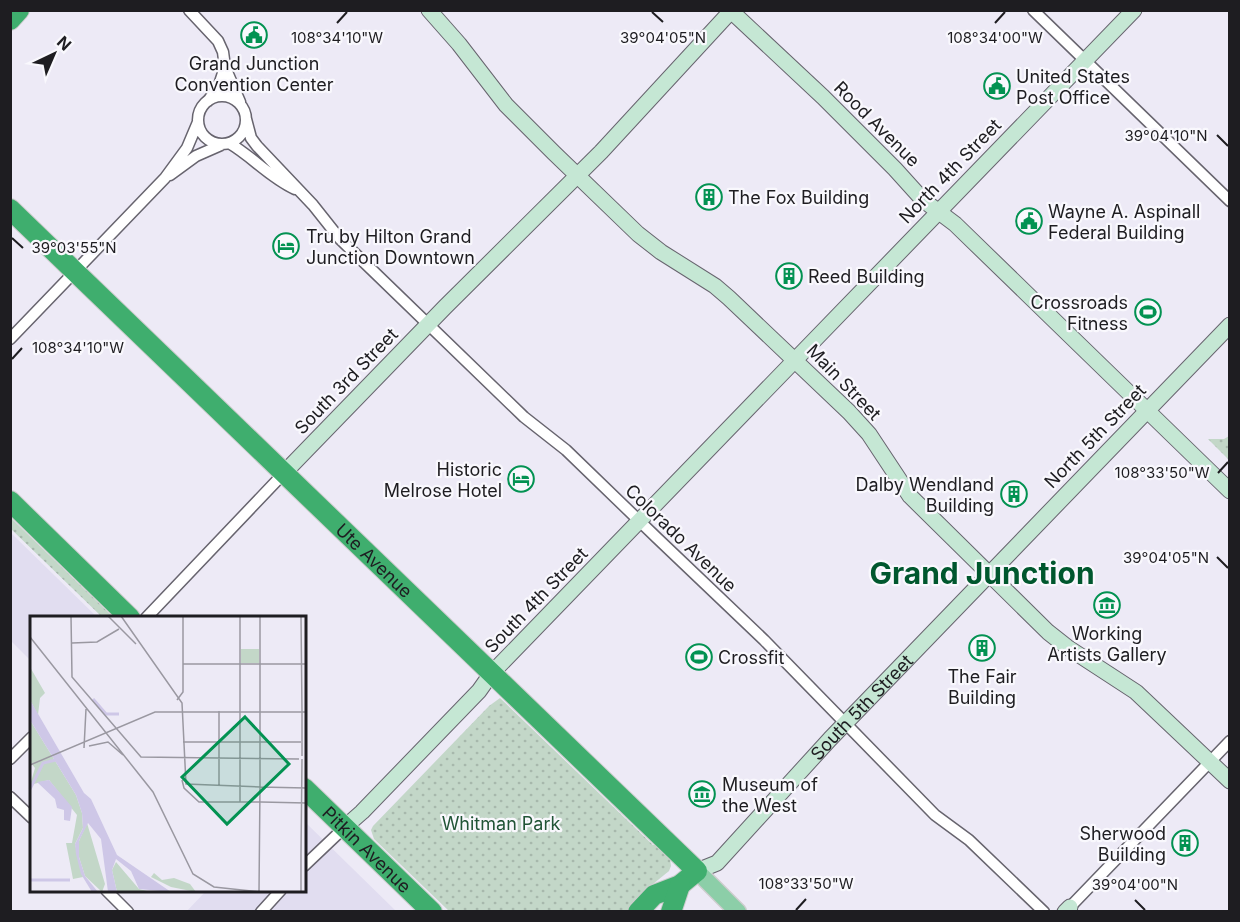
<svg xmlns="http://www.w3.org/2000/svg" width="1240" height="922" font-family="Inter,sans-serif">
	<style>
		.built { fill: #e1ddf0 }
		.grass { fill: url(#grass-dots) }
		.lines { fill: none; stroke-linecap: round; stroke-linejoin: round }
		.street-casing { stroke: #67646e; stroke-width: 13 }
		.secondary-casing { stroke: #67646e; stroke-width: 17 }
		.primary-casing { stroke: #cecdce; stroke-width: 19 }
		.highway-casing { stroke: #cecdce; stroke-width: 22 }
		.street { stroke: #fff; stroke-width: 10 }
		.secondary { stroke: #c5e7d4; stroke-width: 15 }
		.primary { stroke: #8ccea8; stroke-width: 16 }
		.highway { stroke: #3fae6e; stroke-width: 20 }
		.ticks { fill: none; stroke: #1e1d21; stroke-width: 2 }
		.labels { text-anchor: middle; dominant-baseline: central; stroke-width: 4.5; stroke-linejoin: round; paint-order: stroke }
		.poi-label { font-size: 18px; fill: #1e1d21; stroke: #f9f8fd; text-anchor: start }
		.street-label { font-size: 18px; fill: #1e1d21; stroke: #f9f8fd }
		.park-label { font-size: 18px; fill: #215436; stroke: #f9f8fd }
		.town-label { font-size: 30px; font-weight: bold; fill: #00572e; stroke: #f9f8fd }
		.inset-river { fill: none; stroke: #cec7e7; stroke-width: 3 }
		.inset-road { fill: none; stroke: #9a98a1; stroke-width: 1.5 }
		.view { fill: #039252; fill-opacity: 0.15; stroke: #039252; stroke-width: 3 }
		.inset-edge { fill: none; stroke: #1e1d21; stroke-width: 3 }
		.ticks-label { font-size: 15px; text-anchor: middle; fill: #1e1d21; stroke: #f9f8fd; stroke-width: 4.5; stroke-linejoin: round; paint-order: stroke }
	</style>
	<defs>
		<pattern id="grass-dots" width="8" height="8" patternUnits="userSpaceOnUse" patternTransform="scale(1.5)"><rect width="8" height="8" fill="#c3d7c8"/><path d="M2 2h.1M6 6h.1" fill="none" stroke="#a7b8ac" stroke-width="1.8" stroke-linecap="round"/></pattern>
	</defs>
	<rect width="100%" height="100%" fill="#edeaf6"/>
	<path class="built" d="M 11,533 L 97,617 L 32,618 L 31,661 L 11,641 Z
		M 305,822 L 396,911 L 186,912 L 206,891 L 304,890 Z"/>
	<path class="grass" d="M 1229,436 L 1229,460 L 1208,439 L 1224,439 Z
		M 10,517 L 112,616 L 111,617 L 102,617 L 11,529 Z
		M 500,698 L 653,845 L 661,845 L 670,859 L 671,866 L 669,871 L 653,884 L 627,911 L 449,911 L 374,839 L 371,830 L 373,826 L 489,706 Z"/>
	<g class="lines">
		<g class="street-casing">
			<path id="street" d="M 189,10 L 218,41 L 223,52 L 225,67 L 240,102
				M 1033,10 L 1230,201
				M198 120a24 24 0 1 1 48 0a24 24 0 1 1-48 0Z
				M 208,101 L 219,85 L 225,67
				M 246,119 L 251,138 L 257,146 L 313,205 L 340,239 L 371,269 L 524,417 L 566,450 L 657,538 L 764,640 L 935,815 L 969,840 L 1044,912
				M 229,143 C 253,157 269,177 295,189
				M 170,175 L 196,156 L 221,145
				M 10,339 L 165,178 L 187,148 L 198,122
				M 146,618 L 285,472
				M 10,759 L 32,737
				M 10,797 L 32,818
				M 304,866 L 345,827
				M 106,890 L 128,912
				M 1070,907 L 1230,741
				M 261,912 L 281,890"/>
		</g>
		<g class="secondary-casing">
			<g id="secondary">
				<path d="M 429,10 L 459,44 L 506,105 L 554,153 L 638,234 L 661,252 L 715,286 L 729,298 L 849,412 L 869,434 L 910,496 L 1048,632 L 1067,647 L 1136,692 L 1230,781"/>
				<path d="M 730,10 L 823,97 L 895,169 L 923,200 L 955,224 L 1230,491"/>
				<path d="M 285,472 L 445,307 L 601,152 L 732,10"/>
				<path d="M 345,827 L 362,812 L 479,691 L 491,674 L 1134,10"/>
				<path id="s1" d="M 697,871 L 717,863 L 830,739 L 1230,325"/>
				<path d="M 1065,912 L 1070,907"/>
			</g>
		</g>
		<g class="primary-casing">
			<path id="primary" d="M 697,871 L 738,912"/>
		</g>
		<g class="highway-casing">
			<g id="highway">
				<path d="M 10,20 L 19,10"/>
				<path id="s2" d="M 10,209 L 697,871 L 680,885 L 654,895 L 638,912"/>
				<path d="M 10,501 L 130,618"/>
				<path id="s3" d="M 304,788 L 432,912"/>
				<path d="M 671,912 L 680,885"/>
			</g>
		</g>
		<use href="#street" class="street"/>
		<use href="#secondary" class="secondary"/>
		<use href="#primary" class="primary"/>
		<use href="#highway" class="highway"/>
	</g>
	<path class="ticks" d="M 652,12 L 663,22M 337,23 L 347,12M 995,23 L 1005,12M 1217,135 L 1228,146M 12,238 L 23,248M 12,359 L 22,348M 1218,473 L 1228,462M 1217,557 L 1228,568M 1135,900 L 1145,910M 796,910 L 806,899"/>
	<defs>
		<g id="civic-ring" transform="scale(1.35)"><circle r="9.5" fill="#f9f8fd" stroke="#039252" stroke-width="1.5"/><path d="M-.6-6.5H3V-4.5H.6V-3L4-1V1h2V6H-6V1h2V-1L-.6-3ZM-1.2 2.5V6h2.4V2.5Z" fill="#039252"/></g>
		<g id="building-ring" transform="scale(1.35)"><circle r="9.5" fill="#f9f8fd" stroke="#039252" stroke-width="1.5"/><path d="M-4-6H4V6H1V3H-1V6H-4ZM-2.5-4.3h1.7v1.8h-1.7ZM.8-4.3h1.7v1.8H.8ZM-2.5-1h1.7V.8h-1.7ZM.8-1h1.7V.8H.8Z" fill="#039252"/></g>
		<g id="hotel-ring" transform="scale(1.35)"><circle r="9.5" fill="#f9f8fd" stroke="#039252" stroke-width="1.5"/><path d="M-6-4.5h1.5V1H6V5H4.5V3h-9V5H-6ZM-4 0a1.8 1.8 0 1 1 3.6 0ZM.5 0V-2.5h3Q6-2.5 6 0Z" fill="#039252"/></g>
		<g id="stadium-ring" transform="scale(1.35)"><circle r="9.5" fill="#f9f8fd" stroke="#039252" stroke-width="1.5"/><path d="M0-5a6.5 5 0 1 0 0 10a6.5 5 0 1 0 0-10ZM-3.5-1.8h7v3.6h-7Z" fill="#039252"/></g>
		<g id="museum-ring" transform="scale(1.35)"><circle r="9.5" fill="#f9f8fd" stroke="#039252" stroke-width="1.5"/><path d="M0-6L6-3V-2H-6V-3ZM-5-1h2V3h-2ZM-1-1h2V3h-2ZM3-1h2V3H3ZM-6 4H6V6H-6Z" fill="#039252"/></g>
	</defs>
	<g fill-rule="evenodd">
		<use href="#civic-ring" x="254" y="35"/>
		<use href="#civic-ring" x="997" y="86"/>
		<use href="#building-ring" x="709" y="197"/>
		<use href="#civic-ring" x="1029" y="221"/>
		<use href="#hotel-ring" x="286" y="246"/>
		<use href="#building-ring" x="789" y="276"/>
		<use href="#stadium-ring" x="1148" y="312"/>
		<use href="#hotel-ring" x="521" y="479"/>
		<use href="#building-ring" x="1014" y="494"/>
		<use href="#museum-ring" x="1107" y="605"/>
		<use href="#building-ring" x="982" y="648"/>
		<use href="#stadium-ring" x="699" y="657"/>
		<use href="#museum-ring" x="702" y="794"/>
		<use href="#building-ring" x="1185" y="843"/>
	</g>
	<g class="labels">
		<g class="poi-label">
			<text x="254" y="63" text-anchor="middle">Grand Junction<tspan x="254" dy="21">Convention Center</tspan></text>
			<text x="1016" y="76">United States<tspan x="1016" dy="21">Post Office</tspan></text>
			<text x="728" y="197">The Fox Building</text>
			<text x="1048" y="211">Wayne A. Aspinall<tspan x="1048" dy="21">Federal Building</tspan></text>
			<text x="306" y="236">Tru by Hilton Grand<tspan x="306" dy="21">Junction Downtown</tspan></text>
			<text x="808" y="276">Reed Building</text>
			<text x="1128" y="302" text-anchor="end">Crossroads<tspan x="1128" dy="21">Fitness</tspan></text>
			<text x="502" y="469" text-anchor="end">Historic<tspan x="502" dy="21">Melrose Hotel</tspan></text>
			<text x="994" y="484" text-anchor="end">Dalby Wendland<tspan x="994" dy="21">Building</tspan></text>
			<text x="1107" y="633" text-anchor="middle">Working<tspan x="1107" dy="21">Artists Gallery</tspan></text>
			<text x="718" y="657">Crossfit</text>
			<text x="982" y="676" text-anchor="middle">The Fair<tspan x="982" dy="21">Building</tspan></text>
			<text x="722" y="784">Museum of<tspan x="722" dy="21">the West</tspan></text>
			<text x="1166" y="833" text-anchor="end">Sherwood<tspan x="1166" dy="21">Building</tspan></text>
		</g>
		<g class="street-label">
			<text transform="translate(877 124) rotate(45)">Rood Avenue</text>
			<text transform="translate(950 171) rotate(-46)">North 4th Street</text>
			<text transform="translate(346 381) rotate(-46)">South 3rd Street</text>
			<text transform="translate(844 382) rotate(46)">Main Street</text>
			<text transform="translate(1095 436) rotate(-46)">North 5th Street</text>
			<text transform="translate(681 538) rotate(44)">Colorado Avenue</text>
			<text stroke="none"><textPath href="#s2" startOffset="506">Ute Avenue</textPath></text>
			<text transform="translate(536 600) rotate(-46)">South 4th Street</text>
			<text stroke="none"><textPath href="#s1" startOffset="234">South 5th Street</textPath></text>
			<text stroke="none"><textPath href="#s3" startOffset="88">Pitkin Avenue</textPath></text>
		</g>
		<g class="park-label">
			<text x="501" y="823">Whitman Park</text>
		</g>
		<g class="town-label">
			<text x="982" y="573">Grand Junction</text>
		</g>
	</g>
	<g transform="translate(30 616)">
		<rect width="276" height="276" fill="#edeaf6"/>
		<path d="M 211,33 L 229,33 L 229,47 L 211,47 ZM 0,51 L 15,77 L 10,82 L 8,99 L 0,84 ZM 0,104 L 46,179 L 52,197 L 53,212 L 45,228 L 53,261 L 43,263 L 36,227 L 42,227 L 47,199 L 19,164 L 0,169 L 5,152 L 0,146 ZM 57,207 L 75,268 L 72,276 L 55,260 L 49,241 L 49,225 ZM 86,246 L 109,273 L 121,276 L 87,276 L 82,254 ZM 124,257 L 132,264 L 144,262 L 160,268 L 166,276 L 141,271 L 121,261 Z" fill="#c3d7c8"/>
		<path d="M 0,84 L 54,177 L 61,183 L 87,239 L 141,276 L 109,273 L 101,255 L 86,243 L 82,254 L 87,276 L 78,276 L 71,223 L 58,207 L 49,225 L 49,241 L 55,260 L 68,276 L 62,276 L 51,258 L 46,238 L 45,228 L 53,212 L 52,197 L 46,179 L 0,104 ZM 19,164 L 42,191 L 40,205 L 34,204 L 34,194 L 27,192 L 25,183 L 7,166 Z" fill="#cec7e7"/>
		<path class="inset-river" d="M 63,83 L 76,98 L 89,98M 0,173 L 13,147 L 26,144M 0,264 L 40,264"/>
		<path class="inset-road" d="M 41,0 L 42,61 L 111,141 L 269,143M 78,0 L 106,28M 91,0 L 152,87 L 156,168 L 230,171 L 229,276M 271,0 L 272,96M 0,21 L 123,176 L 163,258 L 184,271 L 231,276M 42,27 L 67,26 L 89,13M 153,48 L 276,48M 147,84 L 153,76 L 153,0M 210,95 L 210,0M 210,95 L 210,186M 230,95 L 230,0M 230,95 L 230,171 L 276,172M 272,96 L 272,140M 153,126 L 271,126M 59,130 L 78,126 L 93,139M 54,132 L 56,93M 0,149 L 125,96 L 276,96M 152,164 L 154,172 L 169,186 L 231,186M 189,170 L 189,95M 231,186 L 276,187M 271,238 L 272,143M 271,276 L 271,238"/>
		<path class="view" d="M 215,101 L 259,148 L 197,208 L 152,161 Z"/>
		<rect width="276" height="276" class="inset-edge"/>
	</g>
	<g class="ticks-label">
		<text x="663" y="43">39°04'05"N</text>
		<text x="337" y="43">108°34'10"W</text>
		<text x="995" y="43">108°34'00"W</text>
		<text x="1166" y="141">39°04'10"N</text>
		<text x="74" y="253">39°03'55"N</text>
		<text x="78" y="353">108°34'10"W</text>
		<text x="1162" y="478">108°33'50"W</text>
		<text x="1166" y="563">39°04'05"N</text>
		<text x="806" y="889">108°33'50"W</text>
		<text x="1135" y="890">39°04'00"N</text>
	</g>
	<rect width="1240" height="922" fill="none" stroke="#1e1d21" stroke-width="24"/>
	<g transform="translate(54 54) rotate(44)" stroke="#f9f8fd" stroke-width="4.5" paint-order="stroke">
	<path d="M0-4.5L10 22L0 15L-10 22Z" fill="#1e1d21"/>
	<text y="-9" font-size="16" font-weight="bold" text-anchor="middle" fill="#1e1d21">N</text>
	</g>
</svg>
